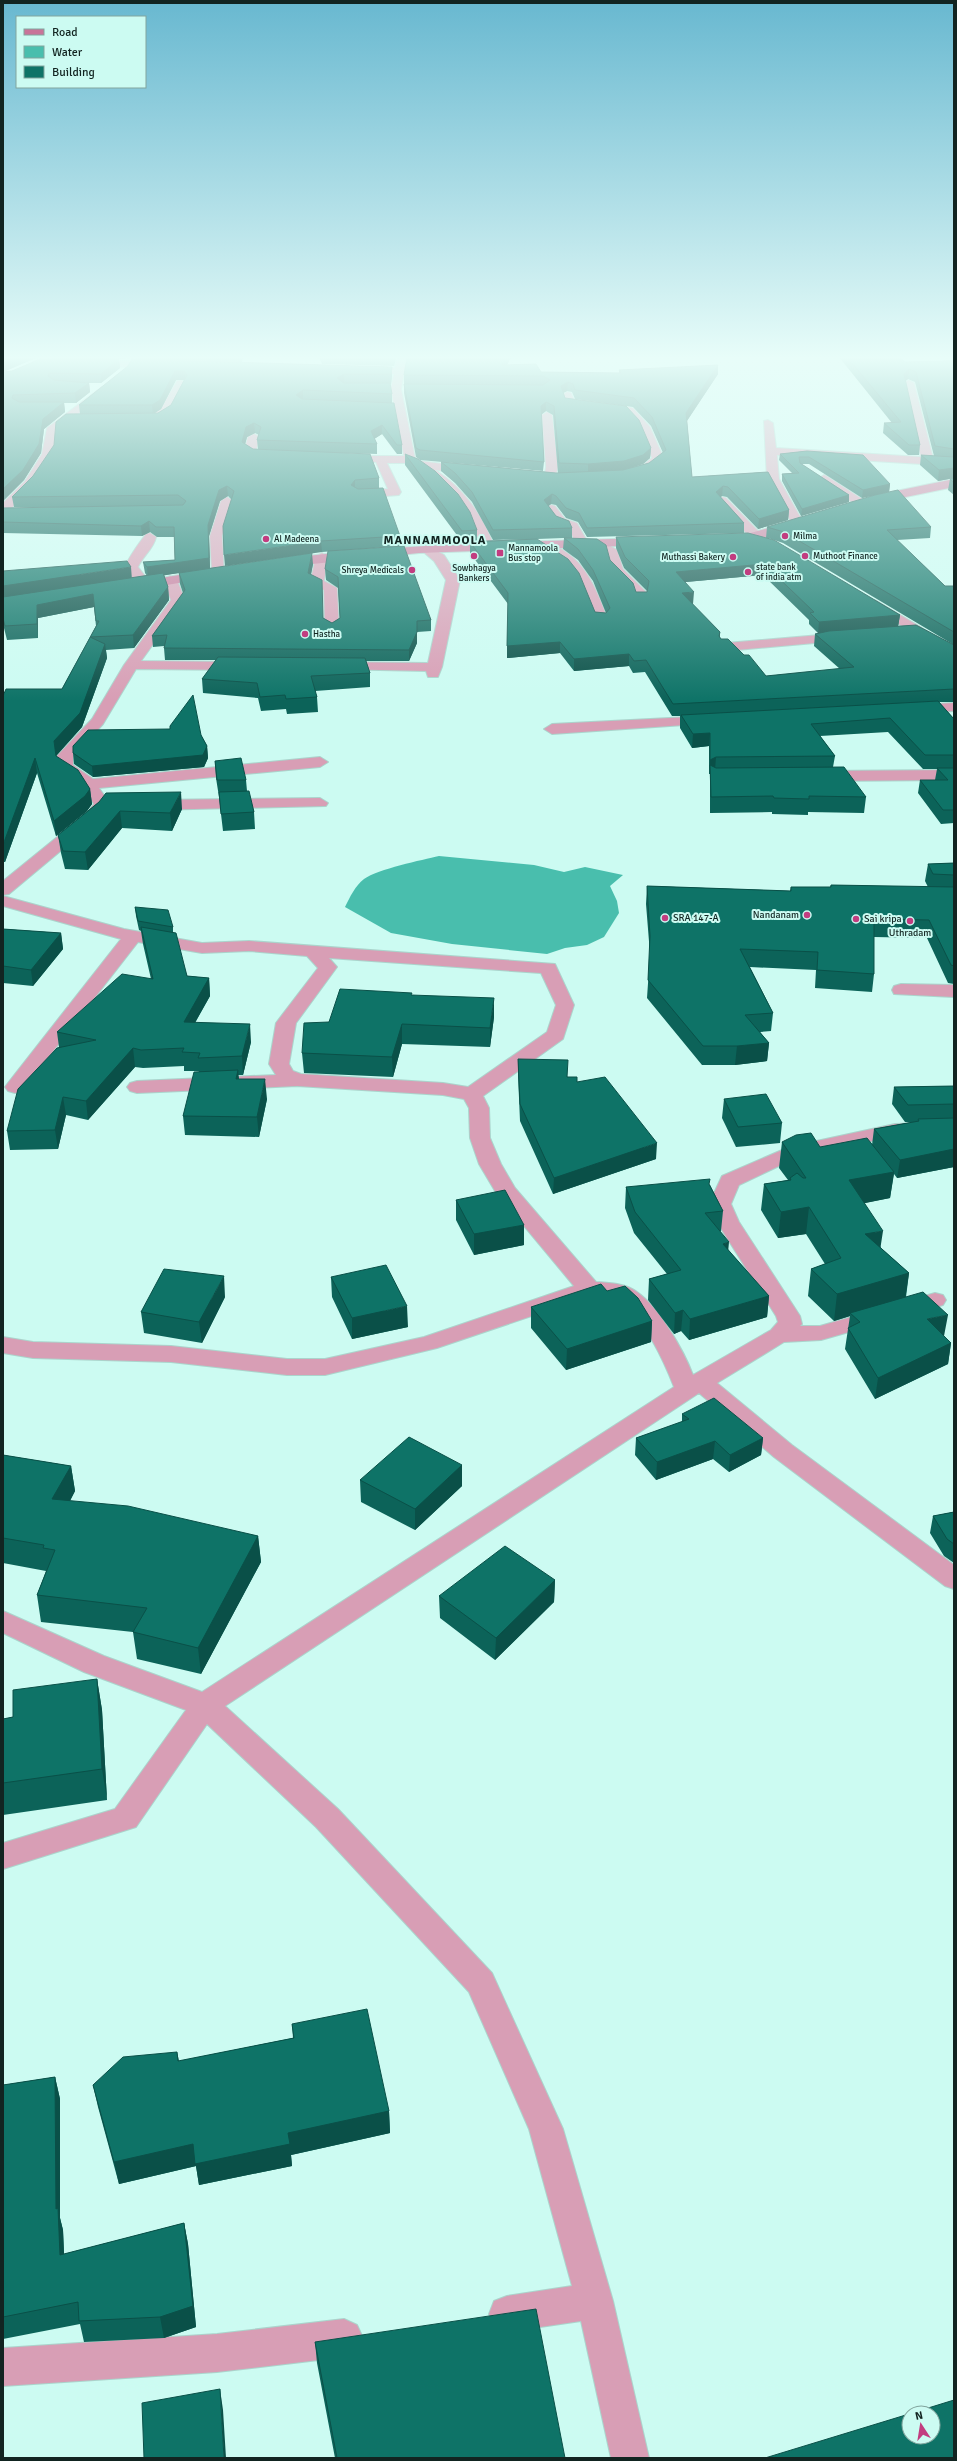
<svg xmlns="http://www.w3.org/2000/svg" width="957" height="2461" font-family="Signika,sans-serif">
	<style>
		.water { fill: #49bead }
		.lines { fill: none; stroke-linecap: round; stroke-linejoin: round }
		.minor-casing { stroke: #abd4cc; stroke-width: 2 }
		.secondary-casing { stroke: #abd4cc; stroke-width: 2 }
		.minor { fill: #d89eb5; fill-rule: evenodd }
		.secondary { fill: #c87499; fill-rule: evenodd }
		.wall { fill: #0c6359; fill-rule: evenodd }
		.shaded-wall { fill: #0a5048 }
		.building { fill: #0e7367; stroke: #0a5048 }
		.poi-dot { fill: #c23d80; stroke: #ccfbf2; stroke-width: 1.5 }
		.labels { text-anchor: middle; dominant-baseline: central; stroke-width: 4; stroke-linejoin: round; paint-order: stroke }
		.far-poi-label { font-size: 9px; fill: #122421; stroke: #ccfbf2; text-anchor: start }
		.poi-label { font-size: 10px; fill: #122421; stroke: #ccfbf2; text-anchor: start }
		.far-district-label { font-size: 12px; font-weight: bold; letter-spacing: 1px; fill: #122421; stroke: #ccfbf2 }
	</style>
	<rect width="100%" height="100%" fill="#ccfbf2"/>
	<path class="water" d="M 439,856 L 534,865 L 564,872 L 585,867 L 623,875 L 610,886 L 617,901 L 619,913 L 604,937 L 587,945 L 565,948 L 547,954 L 452,944 L 391,933 L 345,907 C 350,897 355,886 364,879 C 378,869 422,860 439,856 Z"/>
	<g class="lines">
		<g class="minor-casing">
			<path id="minor" d="M 41,357 L 52,357 L 48,361 L 159,361 L 164,364 L 159,367 L 33,366 L 33,362 Z
				M 397,357 L 407,357 L 401,389 L 415,458 L 420,461 L 474,468 L 476,470 L 470,473 L 435,470 C 463,487 483,516 494,546 L 492,549 L 484,549 L 465,512 L 441,484 L 408,463 L 387,463 L 401,492 L 399,495 L 359,498 L 353,494 L 359,490 L 388,489 L 376,462 L 343,461 L 337,458 L 339,456 L 404,456 L 391,389 L 394,374 L 363,373 L 358,370 L 363,367 L 395,368 Z
				M 181,380 L 186,383 C 178,400 166,429 141,423 L 141,419 L 160,410 L 177,381 Z
				M 909,380 L 914,383 L 933,458 L 954,460 L 954,466 L 777,455 L 779,479 L 804,524 L 798,528 L 794,527 L 767,479 L 764,421 L 768,420 L 773,423 L 776,448 L 921,457 L 904,383 Z
				M 102,387 L 107,390 L 106,392 L 56,431 L 54,454 L 33,485 L 7,513 L 3,514 L 3,503 L 25,481 L 42,454 L 47,428 Z
				M 567,392 L 571,393 L 574,400 L 633,408 L 650,427 L 664,459 C 656,469 643,477 631,473 L 631,469 L 642,466 L 652,458 L 640,428 L 626,413 L 565,405 L 562,395 Z
				M 547,412 L 552,415 L 558,467 L 555,477 L 546,479 L 540,476 L 545,473 L 546,467 L 542,415 Z
				M 254,434 L 260,437 L 256,450 L 279,454 L 279,458 L 246,454 L 244,452 L 248,437 Z
				M 824,475 L 828,477 L 868,503 L 862,507 L 858,506 L 820,481 L 818,479 Z
				M 227,497 L 233,501 L 222,536 L 224,573 L 218,577 L 212,573 L 210,536 L 221,501 Z
				M 722,497 L 726,498 L 760,533 L 762,536 L 760,539 L 752,539 L 718,504 L 716,501 Z
				M 551,505 L 555,506 L 565,519 L 577,523 L 587,541 L 605,543 L 617,550 L 623,569 L 647,593 L 646,602 L 636,602 L 634,594 L 611,570 L 607,555 L 597,549 L 577,547 L 570,530 L 557,525 L 545,509 Z
				M 150,533 L 156,537 C 154,548 143,556 138,567 L 152,585 L 145,589 L 140,588 L 125,567 C 130,555 138,545 146,534 Z
				M 543,542 C 583,552 595,586 608,620 L 606,623 L 596,623 L 577,576 L 565,564 L 539,549 L 537,546 Z
				M 426,545 L 444,555 L 460,580 L 442,667 L 438,677 L 428,677 L 426,671 L 333,669 L 331,666 L 333,663 L 338,662 L 428,663 L 446,580 L 434,561 L 420,549 Z
				M 322,553 L 328,557 L 324,581 L 337,588 L 339,629 L 332,633 L 325,629 L 324,590 L 310,583 L 316,557 Z
				M 170,576 L 177,580 L 185,600 L 141,661 L 242,662 L 249,666 L 242,670 L 136,669 L 103,724 L 73,757 L 73,765 L 93,779 L 320,757 L 328,762 L 320,767 L 99,788 L 110,804 L 100,818 L 9,894 L 3,895 L 3,881 L 88,812 L 94,804 L 81,784 L 59,770 L 57,767 L 57,756 L 92,719 L 124,665 L 171,600 L 163,580 Z
				M 875,600 L 954,647 L 954,657 L 870,607 L 868,604 Z
				M 843,633 L 850,637 L 848,640 L 726,651 L 719,647 L 726,643 Z
				M 954,703 L 954,711 L 915,713 L 908,709 L 915,705 Z
				M 709,716 L 714,717 L 716,720 L 714,723 L 552,734 L 544,729 L 552,724 Z
				M 954,770 L 954,780 L 821,781 L 813,776 L 821,771 Z
				M 320,798 L 328,803 L 326,806 L 152,810 L 144,805 L 152,800 Z
				M 3,896 L 124,929 L 202,943 L 249,941 L 555,964 L 574,1005 L 563,1039 L 483,1096 L 489,1108 L 490,1138 L 501,1164 L 515,1188 L 596,1282 C 609,1283 625,1283 637,1292 C 659,1307 684,1351 693,1375 L 771,1330 L 778,1322 L 776,1316 L 717,1222 L 709,1204 L 722,1176 L 789,1147 L 895,1124 L 954,1122 L 954,1134 L 895,1136 L 796,1158 L 739,1185 L 731,1204 L 739,1222 L 800,1316 L 802,1324 L 800,1326 L 820,1326 L 935,1293 L 943,1295 L 946,1300 L 943,1305 L 821,1340 L 784,1342 L 717,1383 L 792,1445 L 954,1565 L 954,1589 L 945,1586 L 774,1457 L 699,1393 L 225,1706 L 338,1809 L 492,1973 L 563,2129 L 613,2301 L 649,2458 L 611,2458 L 581,2321 L 507,2332 L 494,2327 L 489,2314 L 494,2301 L 507,2296 L 572,2286 L 529,2129 L 469,1992 L 316,1827 L 207,1724 L 136,1827 L 3,1869 L 3,1843 L 115,1809 L 186,1710 L 84,1672 L 3,1633 L 3,1611 L 104,1656 L 202,1692 L 674,1387 C 664,1361 644,1318 621,1302 C 612,1296 601,1297 591,1296 L 437,1348 L 325,1375 L 287,1375 L 171,1362 L 33,1358 L 3,1353 L 3,1337 L 33,1342 L 171,1346 L 287,1359 L 325,1359 L 424,1337 L 574,1286 L 495,1191 L 479,1164 L 470,1138 L 469,1108 L 464,1099 L 443,1095 L 297,1086 L 137,1093 L 130,1091 L 127,1087 L 130,1083 L 137,1081 L 276,1075 L 269,1064 L 276,1023 L 318,968 L 307,956 L 249,951 L 202,953 L 138,942 L 22,1091 L 15,1093 L 8,1091 L 5,1087 L 8,1083 L 121,939 L 3,906 ZM 329,958 L 541,973 L 556,1005 L 547,1032 L 468,1087 L 443,1083 L 301,1074 L 293,1071 L 289,1064 L 296,1023 L 337,967 Z
				M 901,984 L 954,985 L 954,997 L 894,994 L 892,990 L 894,986 Z
				M 344,2319 L 357,2325 L 363,2338 L 357,2351 L 344,2357 L 217,2372 L 3,2386 L 3,2348 L 217,2334 Z"/>
		</g>
		<g class="secondary-casing">
			<path id="secondary" d="M 954,479 L 954,487 L 872,504 L 866,500 L 872,496 Z
				M 796,520 L 802,524 L 800,527 C 788,530 730,551 722,540 L 724,537 L 747,534 Z
				M 646,538 L 650,539 L 652,542 L 650,545 L 419,553 L 283,567 L 277,563 L 283,559 C 404,543 525,542 646,538 Z
				M 209,570 L 214,571 L 215,574 L 214,577 L 137,590 L 130,586 L 137,582 Z"/>
		</g>
		<use href="#minor" class="minor"/>
		<use href="#secondary" class="secondary"/>
	</g>
	<path class="wall" d="M 3,357 L 38,357 L 3,372 L 119,359 L 120,368 L 101,383 L 89,383 L 90,392 L 76,403 L 64,403 L 65,412 L 44,429 L 41,453 L 24,480 L 3,501 Z
		M 51,357 L 125,357 L 124,359 L 52,359 Z
		M 136,357 L 243,357 L 242,362 L 137,359 Z
		M 319,357 L 396,357 L 394,366 L 322,364 Z
		M 511,357 L 507,365 L 541,372 L 619,373 L 619,370 L 718,374 L 687,421 L 692,477 L 768,472 L 789,510 L 788,520 L 758,529 L 727,497 L 722,496 L 720,497 L 744,523 L 744,533 L 587,537 L 578,522 L 566,518 L 556,505 L 551,504 L 548,506 L 556,516 L 572,528 L 572,538 L 564,538 L 610,560 L 636,592 L 647,592 L 647,591 L 624,568 L 616,548 L 616,537 L 766,538 L 767,527 L 931,527 L 930,538 L 897,540 L 945,586 L 954,586 L 954,645 L 783,543 L 768,538 L 900,615 L 898,626 L 954,645 L 954,702 L 939,702 L 954,719 L 954,823 L 941,824 L 918,793 L 920,780 L 935,780 L 937,769 L 923,769 L 888,732 L 820,736 L 835,756 L 833,767 L 866,797 L 864,813 L 808,812 L 808,815 L 772,814 L 772,812 L 710,813 L 710,774 L 709,774 L 709,746 L 692,748 L 680,728 L 680,716 L 672,716 L 645,672 L 633,673 L 629,666 L 574,671 L 560,653 L 507,658 L 508,604 L 470,553 L 470,542 L 462,542 L 405,465 L 405,454 L 477,530 L 477,541 L 532,539 L 493,540 L 472,502 L 455,483 L 441,471 L 441,462 L 556,473 L 563,473 L 558,473 L 553,415 L 546,411 L 541,415 L 544,462 L 543,471 L 420,460 L 416,457 L 404,393 L 404,384 L 543,385 L 404,384 L 404,375 ZM 567,391 L 572,392 L 575,399 L 633,407 L 651,426 L 663,453 L 649,463 L 623,470 L 617,470 L 624,470 L 643,464 L 650,458 L 651,448 L 565,398 L 563,393 ZM 564,538 L 563,549 L 578,560 L 593,581 L 606,613 L 595,612 L 537,539 ZM 763,575 L 809,620 L 809,624 L 818,633 L 815,634 L 814,646 L 840,669 L 766,676 L 744,655 L 721,639 L 720,638 L 720,632 L 692,604 L 693,604 L 685,582 Z
		M 839,357 L 900,357 L 905,362 L 942,361 L 954,360 L 954,478 L 938,481 L 920,465 L 921,455 L 934,456 L 915,382 L 908,379 L 905,381 L 920,445 L 919,455 L 908,455 L 883,433 L 884,423 L 892,423 Z
		M 128,366 L 392,367 L 392,375 L 391,384 L 390,384 L 392,394 L 392,403 L 402,445 L 402,454 L 397,454 L 382,434 L 374,439 L 377,444 L 377,454 L 346,453 L 379,478 L 379,488 L 400,536 L 400,546 L 322,552 L 231,499 L 228,496 L 220,501 L 209,536 L 210,568 L 313,564 L 311,574 L 323,618 L 332,623 L 340,618 L 338,588 L 326,580 L 325,569 L 431,620 L 431,631 L 417,632 L 417,643 L 409,661 L 366,661 L 370,673 L 370,687 L 315,691 L 317,697 L 318,712 L 287,714 L 286,709 L 261,711 L 258,698 L 203,693 L 202,679 L 216,660 L 165,660 L 164,648 L 164,646 L 153,647 L 152,636 L 183,593 L 180,584 L 179,573 L 164,575 L 168,587 L 169,600 L 134,648 L 106,650 L 107,658 L 82,727 L 56,756 L 90,789 L 92,804 L 87,811 L 56,836 L 37,773 L 5,862 L 3,862 L 3,696 L 62,689 L 96,626 L 94,607 L 38,618 L 38,638 L 7,640 L 3,624 L 3,571 L 132,578 L 147,576 L 145,573 L 143,562 L 175,560 L 174,537 L 157,537 L 150,532 L 142,536 L 3,533 L 3,508 L 82,507 L 14,507 L 12,497 L 33,476 L 80,414 L 79,405 ZM 176,380 L 184,380 L 171,405 L 158,413 L 155,413 L 161,409 ZM 255,433 L 259,435 L 257,440 L 258,449 L 253,449 L 245,444 L 247,437 Z
		M 807,451 L 890,484 L 889,492 L 862,498 L 809,464 L 801,464 L 849,495 L 849,502 L 801,516 L 782,481 L 782,474 L 792,473 L 779,460 L 780,454 Z
		M 954,478 L 954,495 L 948,490 L 950,479 Z
		M 201,735 L 207,746 L 208,758 L 204,767 L 93,777 L 74,764 L 73,753 Z
		M 215,761 L 246,780 L 247,791 L 254,812 L 255,829 L 223,831 L 219,797 L 216,778 Z
		M 99,802 L 182,809 L 172,831 L 122,828 L 88,870 L 65,869 L 61,853 L 58,835 Z
		M 954,863 L 954,984 L 948,983 L 927,938 L 874,937 L 874,974 L 872,992 L 815,988 L 816,970 L 750,967 L 773,1013 L 771,1031 L 760,1032 L 769,1043 L 767,1061 L 735,1065 L 702,1065 L 647,998 L 650,954 L 646,904 L 647,886 L 790,891 L 791,887 L 830,887 L 831,885 L 928,887 L 925,881 L 928,864 Z
		M 135,907 L 173,927 L 173,932 L 187,976 L 209,978 L 210,996 L 195,1023 L 251,1042 L 243,1075 L 238,1075 L 239,1079 L 267,1099 L 259,1137 L 185,1135 L 183,1116 L 199,1071 L 184,1071 L 184,1066 L 143,1068 L 135,1067 L 88,1120 L 66,1115 L 58,1149 L 10,1150 L 7,1131 L 59,1047 L 57,1032 L 151,979 L 143,944 L 141,931 L 139,930 L 136,916 Z
		M 3,929 L 61,933 L 63,949 L 33,986 L 3,983 Z
		M 412,995 L 494,1017 L 490,1047 L 402,1044 L 393,1077 L 304,1073 L 302,1053 L 329,1022 Z
		M 518,1059 L 568,1077 L 577,1082 L 656,1159 L 553,1194 L 520,1121 L 518,1075 Z
		M 954,1086 L 954,1167 L 897,1178 L 894,1174 L 890,1198 L 864,1203 L 881,1248 L 909,1273 L 906,1297 L 944,1336 L 951,1343 L 948,1364 L 875,1399 L 845,1349 L 850,1316 L 834,1321 L 808,1296 L 811,1269 L 825,1264 L 806,1234 L 778,1238 L 761,1210 L 764,1184 L 788,1180 L 779,1168 L 782,1142 L 820,1147 L 872,1145 L 874,1129 L 912,1122 L 905,1122 L 892,1104 L 894,1087 Z
		M 724,1099 L 782,1123 L 780,1143 L 736,1147 L 722,1118 Z
		M 710,1185 L 723,1211 L 721,1231 L 720,1231 L 728,1250 L 769,1296 L 767,1317 L 689,1340 L 681,1331 L 674,1334 L 648,1300 L 649,1279 L 667,1274 L 634,1233 L 625,1208 L 626,1187 Z
		M 456,1200 L 524,1225 L 524,1245 L 474,1255 L 456,1220 Z
		M 331,1277 L 408,1327 L 352,1339 L 332,1297 Z
		M 607,1291 L 652,1321 L 651,1342 L 566,1370 L 531,1328 L 531,1307 Z
		M 225,1297 L 202,1343 L 144,1333 L 141,1312 Z
		M 682,1414 L 763,1438 L 761,1455 L 729,1472 L 713,1459 L 656,1480 L 635,1455 L 636,1438 L 682,1422 Z
		M 3,1455 L 71,1466 L 75,1491 L 70,1501 L 258,1536 L 261,1562 L 201,1674 L 137,1659 L 133,1632 L 41,1622 L 37,1595 L 46,1571 L 3,1563 Z
		M 462,1465 L 462,1486 L 415,1530 L 361,1502 L 360,1480 Z
		M 954,1512 L 954,1563 L 944,1556 L 930,1533 L 933,1516 Z
		M 555,1580 L 554,1602 L 495,1660 L 440,1618 L 439,1596 Z
		M 97,1679 L 102,1710 L 107,1800 L 3,1815 L 3,1719 L 13,1717 Z
		M 292,2024 L 389,2111 L 390,2133 L 291,2155 L 292,2166 L 199,2185 L 196,2166 L 119,2184 L 98,2107 L 93,2085 L 177,2052 L 179,2061 L 293,2038 Z
		M 55,2077 L 60,2099 L 60,2218 L 63,2230 L 64,2254 L 184,2223 L 188,2244 L 196,2327 L 164,2338 L 84,2342 L 80,2324 L 3,2339 L 3,2085 Z
		M 315,2342 L 565,2458 L 335,2458 L 317,2363 Z"/>
	<path class="shaded-wall" d="M 17,357 L 38,357 L 3,372 L 3,363 Z
		M 394,357 L 396,357 L 394,366 Z
		M 507,357 L 511,357 L 502,374 L 502,365 Z
		M 119,359 L 120,368 L 101,383 L 101,374 Z
		M 718,365 L 718,374 L 686,422 L 686,413 Z
		M 392,367 L 392,375 L 391,384 L 391,374 Z
		M 909,369 L 908,379 L 903,383 L 904,374 Z
		M 175,371 L 184,371 L 185,380 L 176,380 L 161,409 L 153,414 L 152,405 Z
		M 344,374 L 344,384 L 337,378 Z
		M 568,382 L 567,391 L 561,394 L 561,386 Z
		M 89,383 L 90,392 L 76,403 L 75,393 Z
		M 303,390 L 303,400 L 296,395 Z
		M 64,402 L 65,412 L 44,429 L 41,453 L 24,480 L 3,501 L 3,489 L 43,419 Z
		M 546,402 L 546,411 L 540,415 L 541,406 Z
		M 254,423 L 255,433 L 247,437 L 243,452 L 242,442 L 246,427 Z
		M 382,425 L 382,434 L 371,441 L 371,431 Z
		M 651,448 L 650,458 L 643,464 L 624,470 L 588,473 L 588,464 Z
		M 954,468 L 954,478 L 938,481 L 939,470 Z
		M 355,480 L 355,490 L 351,485 Z
		M 890,484 L 889,492 L 862,498 L 863,490 Z
		M 227,486 L 228,496 L 220,501 L 209,536 L 210,568 L 148,578 L 147,567 L 209,558 L 208,525 L 219,490 Z
		M 723,486 L 722,496 L 715,502 L 716,492 Z
		M 552,494 L 551,504 L 544,510 L 544,500 Z
		M 849,495 L 849,502 L 801,516 L 802,509 Z
		M 789,510 L 788,520 L 758,529 L 759,519 Z
		M 149,521 L 150,532 L 142,536 L 141,526 Z
		M 321,541 L 322,552 L 225,566 L 224,555 Z
		M 312,553 L 313,564 L 309,584 L 308,573 Z
		M 764,564 L 763,575 L 675,583 L 676,572 Z
		M 131,567 L 132,580 L 3,599 L 3,586 Z
		M 168,587 L 169,600 L 134,648 L 133,635 Z
		M 694,592 L 693,604 L 681,605 L 682,593 Z
		M 93,594 L 94,607 L 38,618 L 38,638 L 37,624 L 37,605 Z
		M 900,615 L 898,627 L 818,634 L 819,622 Z
		M 417,632 L 417,643 L 409,661 L 409,650 Z
		M 560,642 L 560,653 L 507,658 L 507,646 Z
		M 105,644 L 107,658 L 82,727 L 56,756 L 54,741 Z
		M 629,654 L 629,666 L 574,671 L 574,659 Z
		M 710,733 L 709,746 L 692,748 L 693,734 Z
		M 207,746 L 208,758 L 204,767 L 93,777 L 92,766 Z
		M 716,757 L 715,770 L 710,765 L 709,774 L 710,760 Z
		M 35,758 L 37,773 L 5,862 L 3,851 L 3,845 Z
		M 90,789 L 92,804 L 87,811 L 56,836 L 54,821 Z
		M 181,792 L 182,809 L 172,831 L 170,813 Z
		M 120,811 L 122,828 L 88,870 L 85,852 Z
		M 61,933 L 63,949 L 33,986 L 31,970 Z
		M 209,978 L 210,996 L 185,1040 L 184,1022 Z
		M 494,998 L 494,1017 L 490,1047 L 490,1028 Z
		M 250,1024 L 251,1042 L 243,1075 L 242,1056 Z
		M 402,1024 L 402,1044 L 393,1077 L 392,1057 Z
		M 769,1043 L 767,1061 L 735,1065 L 737,1046 Z
		M 133,1048 L 135,1067 L 88,1120 L 86,1101 Z
		M 238,1070 L 240,1090 L 236,1079 Z
		M 265,1079 L 267,1099 L 259,1137 L 257,1117 Z
		M 63,1097 L 66,1115 L 58,1149 L 55,1130 Z
		M 657,1143 L 656,1159 L 553,1194 L 554,1178 Z
		M 954,1149 L 954,1167 L 897,1178 L 900,1160 Z
		M 894,1172 L 890,1198 L 846,1207 L 849,1180 Z
		M 809,1207 L 806,1234 L 778,1238 L 781,1212 Z
		M 524,1225 L 524,1245 L 474,1255 L 474,1234 Z
		M 883,1231 L 879,1257 L 865,1234 Z
		M 729,1242 L 727,1263 L 723,1244 Z
		M 909,1273 L 905,1300 L 850,1313 L 850,1316 L 834,1321 L 837,1294 Z
		M 224,1276 L 225,1297 L 202,1343 L 199,1322 Z
		M 769,1296 L 767,1317 L 689,1340 L 690,1319 Z
		M 407,1306 L 408,1327 L 352,1339 L 352,1318 Z
		M 683,1310 L 681,1331 L 674,1334 L 675,1313 Z
		M 948,1315 L 944,1336 L 923,1340 L 927,1319 Z
		M 652,1321 L 651,1342 L 566,1370 L 567,1349 Z
		M 951,1343 L 948,1364 L 875,1399 L 878,1378 Z
		M 763,1438 L 761,1455 L 729,1472 L 730,1455 Z
		M 715,1441 L 713,1459 L 656,1480 L 657,1462 Z
		M 462,1465 L 462,1486 L 415,1530 L 415,1509 Z
		M 71,1466 L 75,1491 L 57,1525 L 52,1499 Z
		M 258,1536 L 261,1562 L 201,1674 L 198,1648 Z
		M 555,1580 L 554,1602 L 495,1660 L 496,1638 Z
		M 97,1679 L 102,1710 L 107,1800 L 102,1769 Z
		M 55,2077 L 60,2099 L 60,2218 L 63,2230 L 65,2276 L 60,2255 L 56,2209 Z
		M 389,2111 L 390,2133 L 291,2155 L 292,2166 L 199,2185 L 196,2166 L 119,2184 L 114,2162 L 193,2144 L 288,2133 Z
		M 184,2223 L 188,2244 L 196,2327 L 164,2338 L 160,2317 Z
		M 220,2389 L 223,2410 L 226,2458 L 224,2458 Z"/>
	<path class="building" d="M 3,357 L 17,357 L 3,363 Z
		M 352,357 L 394,357 L 394,358 Z
		M 407,357 L 507,357 L 502,365 L 536,364 L 541,372 L 621,373 L 619,370 L 718,365 L 686,413 L 692,477 L 768,472 L 789,510 L 759,519 L 728,487 L 723,486 L 716,492 L 744,523 L 587,528 L 579,513 L 566,508 L 556,496 L 552,494 L 544,500 L 556,516 L 569,521 L 572,528 L 493,530 L 472,492 L 455,473 L 441,462 L 556,473 L 623,470 L 649,463 L 666,450 L 652,417 L 634,398 L 575,390 L 573,384 L 568,382 L 561,386 L 565,398 L 626,406 L 639,420 L 651,448 L 643,455 L 624,461 L 588,464 L 559,463 L 554,406 L 546,402 L 541,406 L 544,462 L 420,450 L 416,448 L 404,384 L 543,385 L 550,380 L 543,376 L 404,375 Z
		M 847,357 L 900,357 L 905,362 L 942,361 L 954,360 L 954,449 L 935,446 L 916,372 L 909,369 L 904,374 L 920,445 L 909,445 L 884,423 L 901,422 Z
		M 119,359 L 101,374 L 49,373 L 48,376 L 54,380 L 89,383 L 75,393 L 13,395 L 12,398 L 19,402 L 64,402 L 43,419 L 39,444 L 23,470 L 3,489 L 3,372 L 12,371 L 38,360 Z
		M 132,359 L 392,367 L 391,374 L 344,374 L 337,378 L 344,383 L 390,383 L 392,394 L 303,390 L 296,395 L 302,399 L 394,403 L 402,445 L 397,445 L 382,425 L 371,431 L 377,444 L 257,440 L 261,427 L 254,423 L 246,427 L 242,442 L 253,449 L 370,454 L 379,478 L 355,480 L 351,485 L 358,489 L 383,488 L 400,536 L 321,541 L 224,555 L 223,526 L 234,491 L 227,486 L 219,490 L 208,525 L 209,558 L 147,567 L 143,562 L 175,560 L 174,527 L 156,527 L 149,521 L 141,526 L 3,522 L 3,508 L 183,505 L 186,501 L 178,495 L 12,497 L 33,476 L 54,445 L 56,422 L 66,414 L 158,413 L 171,405 L 187,375 L 184,371 L 175,371 L 160,400 L 152,405 L 79,405 L 128,366 Z
		M 807,451 L 863,455 L 890,484 L 863,490 L 809,457 L 799,457 L 800,463 L 849,495 L 802,509 L 782,474 L 799,473 L 780,454 Z
		M 405,454 L 418,459 L 435,471 L 458,494 L 470,512 L 477,530 L 462,531 Z
		M 921,455 L 954,457 L 954,468 L 939,470 Z
		M 954,478 L 954,483 L 950,479 Z
		M 898,490 L 931,527 L 887,530 L 945,586 L 954,586 L 954,632 L 784,532 L 767,527 L 875,495 Z
		M 748,533 L 774,540 L 900,615 L 819,622 L 810,613 L 814,612 L 764,564 L 676,572 L 694,592 L 682,593 L 720,632 L 719,636 L 721,639 L 728,639 L 744,655 L 749,655 L 766,676 L 854,667 L 815,634 L 829,631 L 916,625 L 954,645 L 954,689 L 673,704 L 646,660 L 634,661 L 629,654 L 574,659 L 560,642 L 507,646 L 508,593 L 470,542 L 537,539 L 568,559 L 579,573 L 595,612 L 606,613 L 610,608 L 593,570 L 578,549 L 564,538 L 597,539 L 606,545 L 610,560 L 633,583 L 636,592 L 647,592 L 649,581 L 625,557 L 616,537 Z
		M 404,546 L 431,620 L 417,621 L 417,632 L 409,650 L 164,648 L 167,635 L 152,636 L 185,590 L 179,573 L 312,553 L 308,573 L 322,580 L 323,618 L 332,623 L 340,618 L 338,577 L 325,569 L 328,551 Z
		M 127,561 L 131,567 L 3,586 L 3,571 Z
		M 163,573 L 168,587 L 133,635 L 90,637 L 105,644 L 80,713 L 54,741 L 56,756 L 78,770 L 90,789 L 85,796 L 54,821 L 35,758 L 3,845 L 3,696 L 6,689 L 62,689 L 99,621 L 96,621 L 93,594 L 37,605 L 37,624 L 5,626 L 3,618 L 3,597 Z
		M 218,657 L 365,658 L 370,673 L 311,676 L 317,697 L 286,699 L 285,695 L 260,697 L 257,683 L 202,679 Z
		M 193,695 L 201,735 L 207,746 L 203,755 L 92,766 L 73,753 L 73,746 L 88,730 L 170,729 L 170,726 Z
		M 938,701 L 954,719 L 954,755 L 925,755 L 890,718 L 811,724 L 835,756 L 716,757 L 710,760 L 710,733 L 693,734 L 681,715 Z
		M 241,758 L 246,780 L 217,780 L 215,761 Z
		M 710,765 L 716,768 L 844,767 L 866,797 L 809,796 L 809,799 L 774,798 L 773,796 L 711,797 Z
		M 937,768 L 954,768 L 954,810 L 943,810 L 920,780 L 948,780 Z
		M 249,791 L 254,812 L 221,814 L 219,792 Z
		M 181,792 L 170,813 L 120,811 L 85,852 L 63,851 L 58,835 L 99,802 L 106,793 Z
		M 954,863 L 954,875 L 933,874 L 928,864 Z
		M 831,885 L 954,887 L 954,966 L 951,965 L 929,920 L 874,919 L 874,974 L 817,970 L 818,952 L 740,949 L 773,1013 L 745,1015 L 769,1043 L 737,1046 L 703,1046 L 648,980 L 650,936 L 647,886 L 791,891 L 791,887 L 831,887 Z
		M 135,907 L 168,910 L 173,927 L 138,921 Z
		M 141,927 L 176,933 L 187,976 L 209,978 L 184,1022 L 250,1024 L 242,1056 L 198,1058 L 200,1053 L 182,1052 L 184,1048 L 141,1050 L 133,1048 L 86,1101 L 63,1097 L 55,1130 L 7,1131 L 18,1089 L 57,1048 L 96,1040 L 57,1032 L 122,974 L 153,979 Z
		M 3,929 L 61,933 L 31,970 L 3,966 Z
		M 340,989 L 412,993 L 411,995 L 494,998 L 490,1028 L 402,1024 L 392,1057 L 302,1053 L 304,1023 L 329,1022 Z
		M 518,1059 L 568,1060 L 567,1077 L 577,1077 L 577,1082 L 605,1077 L 657,1143 L 554,1178 L 520,1104 Z
		M 238,1070 L 236,1079 L 265,1079 L 257,1117 L 183,1116 L 194,1072 Z
		M 954,1086 L 954,1104 L 908,1105 L 894,1087 Z
		M 766,1094 L 782,1123 L 738,1127 L 724,1099 Z
		M 954,1118 L 954,1149 L 900,1160 L 874,1129 L 919,1121 L 918,1119 Z
		M 811,1133 L 820,1147 L 867,1138 L 894,1172 L 849,1180 L 883,1231 L 865,1234 L 909,1273 L 837,1294 L 811,1269 L 841,1258 L 809,1207 L 781,1212 L 764,1184 L 791,1180 L 790,1178 L 797,1173 L 803,1178 L 806,1178 L 782,1142 L 796,1135 Z
		M 710,1179 L 709,1184 L 723,1211 L 705,1213 L 729,1242 L 723,1244 L 769,1296 L 690,1319 L 683,1310 L 675,1313 L 649,1279 L 681,1270 L 635,1212 L 626,1187 Z
		M 505,1190 L 524,1225 L 474,1234 L 456,1200 Z
		M 386,1265 L 407,1306 L 352,1318 L 331,1277 Z
		M 164,1269 L 224,1276 L 199,1322 L 141,1312 Z
		M 601,1284 L 607,1291 L 625,1286 L 638,1298 L 652,1321 L 567,1349 L 531,1307 Z
		M 923,1292 L 948,1315 L 927,1319 L 951,1343 L 878,1378 L 848,1328 L 860,1322 L 850,1313 Z
		M 714,1398 L 763,1438 L 730,1455 L 715,1441 L 657,1462 L 636,1438 L 689,1419 L 682,1414 Z
		M 409,1437 L 462,1465 L 415,1509 L 360,1480 Z
		M 3,1455 L 71,1466 L 52,1499 L 128,1506 L 258,1536 L 198,1648 L 133,1632 L 147,1608 L 37,1595 L 55,1550 L 43,1548 L 44,1545 L 3,1538 Z
		M 954,1512 L 954,1544 L 947,1539 L 933,1516 Z
		M 505,1546 L 555,1580 L 496,1638 L 439,1596 Z
		M 97,1679 L 102,1769 L 3,1783 L 3,1719 L 13,1717 L 13,1690 Z
		M 367,2009 L 389,2111 L 288,2133 L 290,2144 L 195,2164 L 193,2144 L 114,2162 L 93,2085 L 123,2057 L 177,2052 L 178,2061 L 294,2038 L 292,2024 Z
		M 55,2077 L 56,2209 L 58,2208 L 60,2255 L 184,2223 L 193,2306 L 160,2317 L 79,2321 L 78,2302 L 3,2317 L 3,2085 Z
		M 536,2309 L 565,2458 L 337,2458 L 315,2342 Z
		M 220,2389 L 224,2458 L 144,2458 L 142,2403 Z
		M 954,2400 L 954,2458 L 765,2458 L 909,2414 L 909,2437 L 933,2437 L 933,2413 L 912,2413 Z"/>
	<linearGradient id="sky" x2="0" y2="1"><stop stop-color="#68b8d0"/><stop offset="0.51" stop-color="#e8fdf9"/><stop offset="1" stop-color="#e8fdf9" stop-opacity="0"/></linearGradient>
	<rect width="957" height="701" fill="url(#sky)"/>
	<g class="poi-dot">
		<circle cx="785" cy="536" r="4"/>
		<circle cx="266" cy="539" r="4"/>
		<rect x="496" y="549" width="8" height="8" rx="2"/>
		<circle cx="474" cy="556" r="4"/>
		<circle cx="805" cy="556" r="4"/>
		<circle cx="733" cy="557" r="4"/>
		<circle cx="412" cy="570" r="4"/>
		<circle cx="748" cy="572" r="4"/>
		<circle cx="305" cy="634" r="4"/>
		<circle cx="807" cy="915" r="4"/>
		<circle cx="665" cy="918" r="4"/>
		<circle cx="856" cy="919" r="4"/>
		<circle cx="910" cy="921" r="4"/>
	</g>
	<g class="labels">
		<g class="far-poi-label">
			<text x="793" y="536">Milma</text>
			<text x="274" y="539">Al Madeena</text>
			<text x="508" y="548">Mannamoola<tspan x="508" dy="10">Bus stop</tspan></text>
			<text x="813" y="556">Muthoot Finance</text>
			<text x="725" y="557" text-anchor="end">Muthassi Bakery</text>
			<text x="756" y="567">state bank<tspan x="756" dy="10">of india atm</tspan></text>
			<text x="474" y="568" text-anchor="middle">Sowbhagya<tspan x="474" dy="10">Bankers</tspan></text>
			<text x="404" y="570" text-anchor="end">Shreya Medicals</text>
			<text x="313" y="634">Hastha</text>
		</g>
		<g class="poi-label">
			<text x="799" y="915" text-anchor="end">Nandanam</text>
			<text x="673" y="918">SRA 147-A</text>
			<text x="864" y="919">Sai kripa</text>
			<text x="910" y="933" text-anchor="middle">Uthradam</text>
		</g>
		<g class="far-district-label">
			<text x="435" y="540">MANNAMMOOLA</text>
		</g>
	</g>
	<rect width="957" height="2461" fill="none" stroke="#122421" stroke-width="8"/>
	<rect x="16" y="16" width="130" height="72" fill="#ccfbf2" stroke="#82a59e"/>
	<rect x="24" y="29" width="20" height="6" fill="#c87499" stroke="#82a59e"/>
	<text x="52" y="36" font-size="12" fill="#122421">Road</text>
	<rect x="24" y="46" width="20" height="12" fill="#49bead" stroke="#82a59e"/>
	<text x="52" y="56" font-size="12" fill="#122421">Water</text>
	<rect x="24" y="66" width="20" height="12" fill="#0e7367" stroke="#82a59e"/>
	<text x="52" y="76" font-size="12" fill="#122421">Building</text>
	<g transform="translate(921 2425) rotate(348)"><circle r="19" fill="#ccfbf2" stroke="#82a59e"/>
	<path d="M0-3L7 15L0 10L-7 15Z" fill="#c23d80"/>
	<text y="-6" font-size="11" font-weight="bold" text-anchor="middle" fill="#122421">N</text>
	</g>
</svg>
